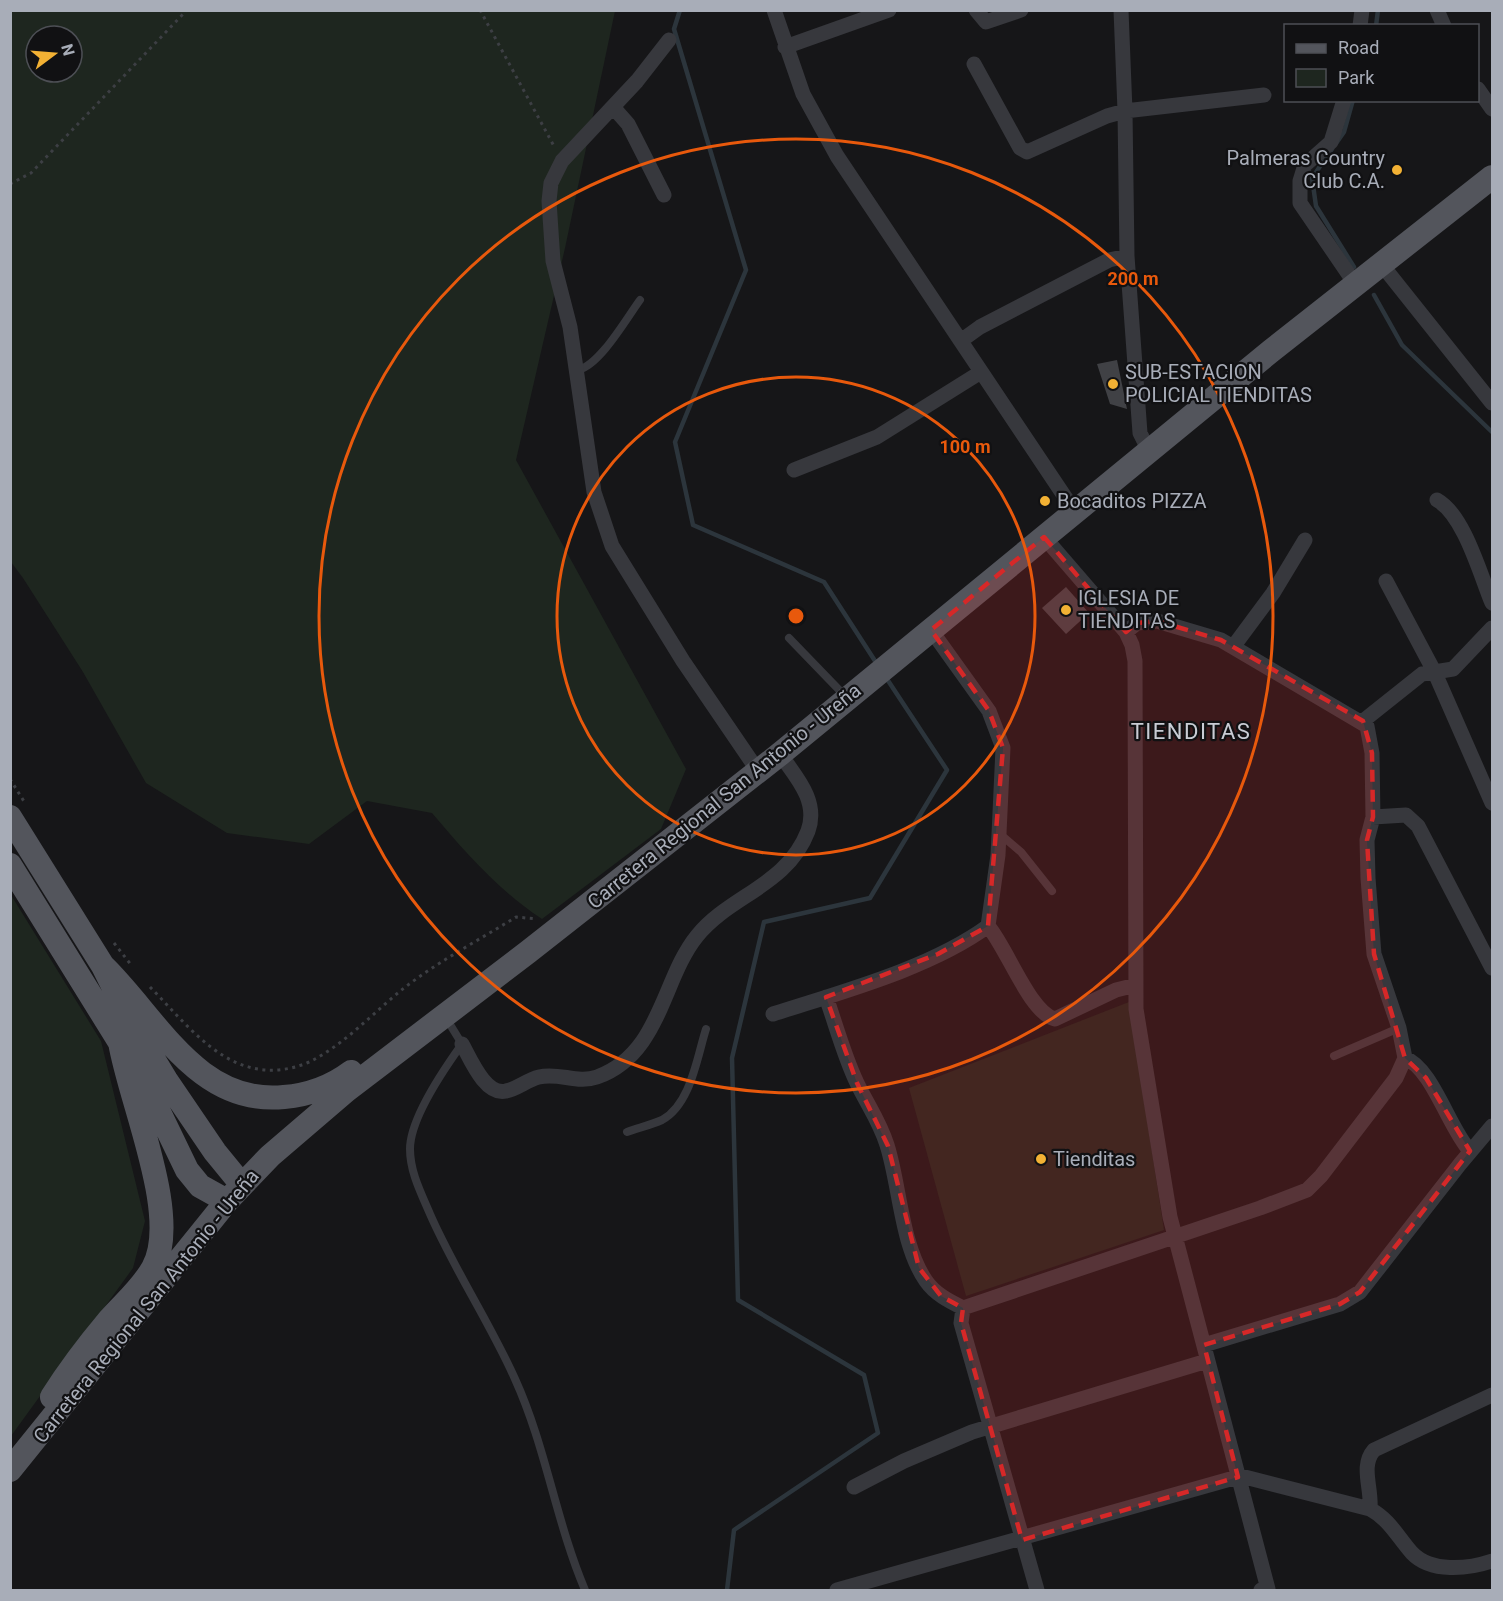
<svg xmlns="http://www.w3.org/2000/svg" width="1503" height="1601" font-family="Roboto,sans-serif">
	<style>
		.green { fill: #1e261f; fill-rule: evenodd }
		.lines { fill: none; stroke-linecap: round; stroke-linejoin: round }
		.stream { stroke: #2c353c; stroke-width: 4.5 }
		.building { fill: #404145 }
		.path { stroke: #3d3f44; stroke-width: 3; stroke-dasharray: 3 4.5; stroke-linecap: butt }
		.lane { stroke: #37383d; stroke-width: 8 }
		.street { stroke: #37383d; stroke-width: 15 }
		.primary { stroke: #53555c; stroke-width: 24 }
		.marked { fill: #d62828; fill-opacity: 0.2; stroke: #d62828; stroke-width: 4.5; stroke-dasharray: 12 8; stroke-linejoin: round }
		.ring { fill: none; stroke: #e8590c; stroke-width: 3 }
		.poi-dot { fill: #f2b134; stroke: #111113; stroke-width: 2 }
		.labels { text-anchor: middle; dominant-baseline: central; stroke-width: 4.5; stroke-linejoin: round; paint-order: stroke }
		.poi-label { font-size: 20px; fill: #a8adb8; stroke: #111113; text-anchor: start }
		.street-label { font-size: 20px; fill: #a8adb8; stroke: #111113 }
		.quarter-label { font-size: 22px; letter-spacing: 1.5px; fill: #c9ccd4; stroke: #111113 }
		.centre { fill: #e8590c; stroke: #111113; stroke-width: 3 }
		.ring-label { font-size: 18px; text-anchor: middle; font-weight: bold; fill: #e8590c; stroke: #111113; stroke-width: 4.5; stroke-linejoin: round; paint-order: stroke }
	</style>
	<rect width="100%" height="100%" fill="#161618"/>
	<path class="green" d="M 10,11 L 615,11 L 565,248 L 516,460 L 686,769 L 661,829 L 542,919 C 498,890 465,852 432,813 L 367,801 L 309,844 L 227,833 L 146,783 L 83,672 L 23,578 L 11,562 ZM 36,36 L 72,36 L 72,72 L 36,72 Z
		M 11,895 L 101,1041 L 145,1221 L 133,1268 L 11,1436 Z
		M 1129,1002 L 1164,1230 L 966,1296 L 909,1088 Z"/>
	<g class="lines">
		<path class="stream" d="M 680,10 L 674,29 L 746,270 L 675,442 L 693,525 L 824,582 L 877,664
			M 1376,26 L 1378,10
			M 1337,142 L 1344,132 L 1353,100
			M 1332,149 L 1312,178 L 1316,206 L 1354,267
			M 1374,295 L 1402,345 L 1492,432
			M 727,1590 L 734,1530 L 878,1433 L 864,1375 L 738,1300 L 732,1058 L 764,922 L 870,898 L 947,770 L 885,676"/>
	</g>
	<path class="building" d="M 1117,360 L 1127,409 L 1110,404 L 1097,364 Z
		M 1066,587 L 1089,613 L 1066,634 L 1042,608 Z"/>
	<g class="lines">
		<path class="path" d="M 480,10 L 555,148
			M 10,184 L 31,173 L 187,10
			M 10,779 L 25,803
			M 114,943 L 132,966
			M 150,987 C 179,1016 211,1059 253,1068 C 273,1073 297,1069 315,1059 C 348,1041 375,1011 404,988 C 439,961 479,940 516,917 L 537,919"/>
		<path class="lane" d="M 578,370 C 600,365 626,319 640,300
			M 789,638 L 845,696
			M 1000,834 L 1021,852 L 1052,891
			M 446,1018 L 462,1044 C 444,1069 410,1118 410,1149 C 410,1172 421,1193 430,1214 C 455,1271 490,1323 515,1379 C 546,1447 556,1522 585,1590
			M 1334,1056 L 1399,1028
			M 627,1132 C 638,1128 651,1125 662,1120 C 691,1104 697,1057 706,1029"/>
		<path class="street" d="M 774,10 L 803,94 L 837,156 L 1075,512
			M 976,10 L 986,22 L 1021,10
			M 1121,10 L 1125,111 L 1127,256 L 1140,433 L 1149,451
			M 1437,10 L 1444,26
			M 1360,26 L 1362,10
			M 669,40 L 637,81 L 562,161 L 551,183 L 549,201 L 553,261 L 570,327 L 594,492 L 612,546 L 683,661 L 758,771
			M 785,47 L 889,10
			M 974,64 L 1020,148 L 1027,152 L 1107,116 L 1125,111 L 1264,95
			M 1478,89 L 1492,109
			M 1344,100 L 1331,142 L 1305,165 L 1300,181 L 1300,203 L 1356,285
			M 613,107 L 628,124 L 664,195
			M 1382,265 L 1492,403
			M 962,340 L 980,327 L 1109,260 L 1127,256
			M 794,470 L 877,437 L 981,372
			M 1437,500 C 1464,515 1480,574 1492,603
			M 1044,537 L 1126,632 L 1132,645 L 1135,661 L 1136,1009 L 1170,1217 L 1268,1589 L 1261,1590
			M 1386,581 L 1435,673 L 1492,803
			M 1233,647 L 1273,593 L 1305,540
			M 1363,721 L 1422,674 L 1453,669 L 1492,628
			M 1373,817 L 1406,815 L 1418,826 L 1492,968
			M 988,926 C 1007,948 1030,1013 1055,1019 L 1116,990 L 1136,985
			M 826,997 C 836,1025 844,1056 857,1083 C 867,1104 880,1122 887,1145 C 900,1186 901,1245 926,1281 C 935,1294 949,1301 963,1308 L 1260,1208 L 1307,1190 L 1321,1176 L 1396,1078 L 1405,1058 L 1399,1028 L 1374,954 L 1368,878 L 1367,840 L 1373,817 L 1372,753 L 1367,726 L 1221,640 L 1157,621 L 1137,623 L 1126,632
			M 773,1014 C 841,992 931,968 988,926 L 998,855 L 1003,748 L 989,711 L 931,630
			M 462,1044 C 470,1058 485,1096 506,1091 C 517,1089 527,1080 539,1077 C 559,1072 577,1084 597,1077 C 661,1054 662,979 697,936 C 730,895 787,886 808,831 C 819,801 796,777 780,754
			M 1405,1058 C 1432,1068 1449,1128 1470,1151
			M 963,1308 L 961,1323 L 1037,1590
			M 1204,1345 L 1340,1304 L 1360,1292 L 1460,1164 L 1492,1126
			M 854,1487 L 904,1461 L 972,1432 L 1207,1361
			M 1370,1509 C 1372,1488 1360,1466 1374,1450 L 1492,1395
			M 837,1590 L 1241,1476 L 1370,1509 C 1390,1520 1397,1536 1412,1553 C 1431,1573 1468,1569 1492,1561"/>
		<path class="primary" d="M 10,817 L 103,966 L 131,1022 L 166,1080 L 215,1152 L 242,1185
			M 10,865 L 145,1083 L 187,1170 L 200,1186 L 227,1201
			M 103,966 C 156,1017 197,1106 284,1097 C 308,1095 331,1087 351,1072
			M 52,1397 C 69,1370 88,1345 109,1320 C 124,1303 142,1288 153,1268 C 182,1217 129,1100 120,1042
			M 10,1470 L 227,1201 L 270,1156 L 347,1090 L 528,952 L 780,754 L 1271,351 L 1492,177"/>
	</g>
	<path class="marked" d="M 1044,537 L 1126,632 L 1137,623 L 1157,621 L 1221,640 L 1363,721 L 1372,753 L 1373,817 L 1367,840 L 1374,954 L 1405,1058 L 1426,1078 L 1470,1151 L 1360,1292 L 1340,1304 L 1204,1345 L 1238,1477 L 1022,1540 L 961,1323 L 963,1308 L 941,1296 L 919,1268 L 888,1146 L 857,1083 L 826,997 L 938,954 L 988,926 L 1003,748 L 989,711 L 931,630 Z"/>
	<g class="ring">
		<circle cx="796" cy="616" r="239"/>
		<circle cx="796" cy="616" r="477"/>
	</g>
	<g class="poi-dot">
		<circle cx="1397" cy="170" r="6"/>
		<circle cx="1113" cy="384" r="6"/>
		<circle cx="1045" cy="501" r="6"/>
		<circle cx="1066" cy="610" r="6"/>
		<circle cx="1041" cy="1159" r="6"/>
	</g>
	<g class="labels">
		<g class="poi-label">
			<text x="1385" y="158" text-anchor="end">Palmeras Country<tspan x="1385" dy="23">Club C.A.</tspan></text>
			<text x="1125" y="372">SUB-ESTACION<tspan x="1125" dy="23">POLICIAL TIENDITAS</tspan></text>
			<text x="1057" y="501">Bocaditos PIZZA</text>
			<text x="1078" y="598">IGLESIA DE<tspan x="1078" dy="23">TIENDITAS</tspan></text>
			<text x="1053" y="1159">Tienditas</text>
		</g>
		<g class="street-label">
			<text transform="translate(724 796) rotate(-39)">Carretera Regional San Antonio - Ureña</text>
			<text transform="translate(146 1306) rotate(-51)">Carretera Regional San Antonio - Ureña</text>
		</g>
		<g class="quarter-label">
			<text x="1191" y="731">TIENDITAS</text>
		</g>
	</g>
	<circle cx="796" cy="616" r="9" class="centre"/>
	<g class="ring-label">
		<text x="1133" y="285">200 m</text>
		<text x="965" y="453">100 m</text>
	</g>
	<rect width="1503" height="1601" fill="none" stroke="#a8adb8" stroke-width="24"/>
	<rect x="1284" y="24" width="195" height="78" fill="#111113" stroke="#4d4f55" stroke-width="1.5"/>
	<rect x="1296" y="44" width="30" height="9" fill="#53555c" stroke="#4d4f55" stroke-width="1.5"/>
	<text x="1338" y="54" font-size="18" fill="#a8adb8">Road</text>
	<rect x="1296" y="69" width="30" height="18" fill="#1e261f" stroke="#4d4f55" stroke-width="1.5"/>
	<text x="1338" y="84" font-size="18" fill="#a8adb8">Park</text>
	<g transform="translate(54 54) rotate(74)"><circle r="28" fill="#111113" stroke="#4d4f55" stroke-width="1.5"/>
	<path d="M0-4.5L10 22L0 15L-10 22Z" fill="#f2b134"/>
	<text y="-9" font-size="16" font-weight="bold" text-anchor="middle" fill="#a8adb8">N</text>
	</g>
</svg>
